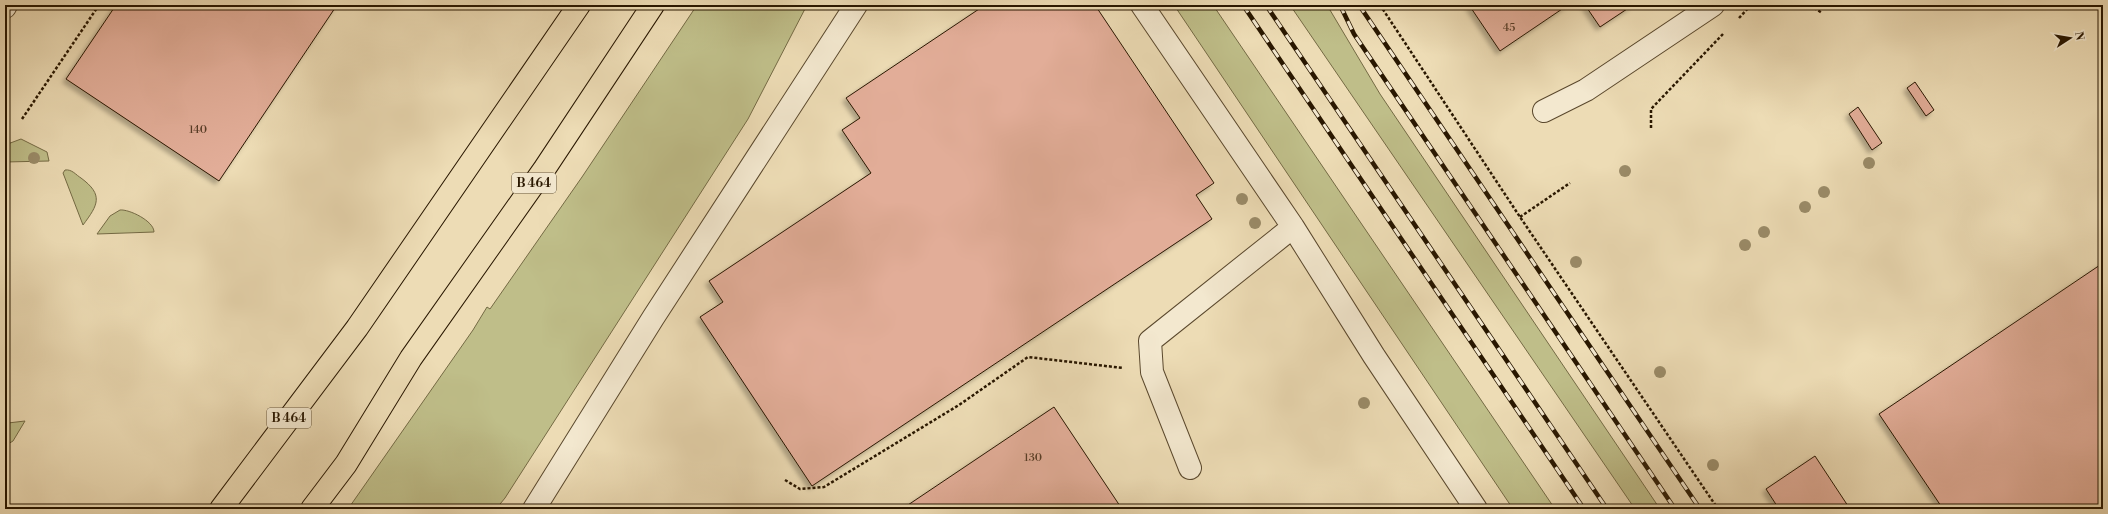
<svg xmlns="http://www.w3.org/2000/svg" width="2108" height="514" font-family="'Libre Bodoni',serif">
	<style>
		.green { fill: #bfbe89; stroke: #746a44 }
		.building { fill: #e2ad98; stroke: #291700; filter: url(#shadow) }
		.lines { fill: none; stroke-linecap: round; stroke-linejoin: round }
		.minor-casing { stroke: #5a482d; stroke-width: 24 }
		.highway-casing { stroke: #291700; stroke-width: 24 }
		.path { stroke: #291700; stroke-width: 2.5; stroke-dasharray: 3 2; stroke-linecap: butt }
		.minor { stroke: #f3e8cf; stroke-width: 22 }
		.highway { stroke: #eddcb5; stroke-width: 22 }
		.rail-casing { stroke: #291700; stroke-width: 4.5 }
		.rail { stroke: #f3e8cf; stroke-width: 3; stroke-dasharray: 9; stroke-linecap: butt }
		.tree { fill: #9a8b68 }
		.labels { text-anchor: middle; dominant-baseline: central; stroke-width: 3.5; stroke-linejoin: round; paint-order: stroke }
		.number-label { font-size: 11px; fill: #573c26 }
		.shield { fill: #f3e8cf; stroke: #66563e; stroke-width: 1 }
		.shield-label { font-size: 12px; font-weight: bold; fill: #291700 }
	</style>
	<defs>
		<filter id="shadow"><feDropShadow dx="-3.5" dy="3.5" stdDeviation="2" flood-color="#0004"/></filter>
	</defs>
	<rect width="100%" height="100%" fill="#eddcb5"/>
	<filter id="stains"><feTurbulence type="fractalNoise" baseFrequency=".005" numOctaves="4"/><feColorMatrix values="0 0 0 0 .2 0 0 0 0 .09 0 0 0 0 .02 0 0 0 .5 -.17"/></filter>
	<radialGradient id="worn" r=".72"><stop offset=".6" stop-color="#630" stop-opacity="0"/><stop offset="1" stop-color="#630" stop-opacity=".3"/></radialGradient>
	<path class="green" d="M 697,5 L 807,5 L 748,119 L 505,498 L 496,509 L 348,509 L 473,330 L 487,307 L 490,309 L 582,177 Z
		M 1174,5 L 1213,5 L 1555,509 L 1513,509 Z
		M 1290,5 L 1327,5 L 1380,94 L 1660,509 L 1635,509 Z
		M 21,139 L 47,152 L 49,161 L 5,162 L 5,145 Z
		M 65,170 C 72,169 76,175 81,178 C 104,195 98,205 83,225 L 63,173 Z
		M 120,210 C 129,209 154,221 154,232 L 97,234 L 110,216 Z
		M 6,409 L 8,423 L 25,421 L 13,441 L 8,444 L 5,444 Z"/>
	<path class="building" d="M 116,5 L 337,5 L 219,181 L 66,79 Z
		M 985,5 L 1095,5 L 1214,183 L 1196,195 L 1212,219 L 812,486 L 700,317 L 723,302 L 709,281 L 871,173 L 842,130 L 860,118 L 846,98 Z
		M 1469,5 L 1568,5 L 1500,51 Z
		M 1585,5 L 1633,5 L 1600,27 Z
		M 1915,82 L 1934,110 L 1926,116 L 1907,88 Z
		M 1858,107 L 1882,143 L 1872,150 L 1849,114 Z
		M 2103,263 L 2103,509 L 1943,509 L 1879,414 Z
		M 1054,407 L 1122,509 L 902,509 Z
		M 1815,456 L 1850,509 L 1779,509 L 1766,489 Z"/>
	<g class="lines">
		<g class="minor-casing">
			<path id="minor" d="M 1142,5 L 1293,227 L 1374,356 L 1476,509
				M 5,7 L 6,5
				M 1544,111 L 1586,90 L 1713,5
				M 1190,468 L 1152,372 L 1150,341 L 1293,227
				M 534,509 L 653,318 L 856,5"/>
		</g>
		<g class="highway-casing">
			<path id="highway" d="M 221,509 L 357,328 L 579,5
				M 312,509 L 346,464 L 411,358 L 545,168 L 653,5"/>
		</g>
		<path class="path" d="M 1380,5 L 1520,217 L 1718,509
			M 1810,5 L 1822,13
			M 1739,18 L 1751,5
			M 22,119 L 99,5
			M 1651,128 L 1651,109 L 1723,34
			M 1520,217 L 1570,183
			M 5,462 L 9,509
			M 785,480 L 800,489 L 824,487 L 959,405 L 1028,357 L 1123,368"/>
		<use href="#minor" class="minor"/>
		<use href="#highway" class="highway"/>
		<g class="rail-casing">
			<path id="rail" d="M 1243,5 L 1584,509
				M 1266,5 L 1607,509
				M 1340,5 L 1354,34 L 1675,509
				M 1359,5 L 1700,509"/>
		</g>
		<use href="#rail" class="rail"/>
	</g>
	<g class="tree">
		<circle cx="34" cy="158" r="6"/>
		<circle cx="1869" cy="163" r="6"/>
		<circle cx="1625" cy="171" r="6"/>
		<circle cx="1824" cy="192" r="6"/>
		<circle cx="1242" cy="199" r="6"/>
		<circle cx="1805" cy="207" r="6"/>
		<circle cx="1255" cy="223" r="6"/>
		<circle cx="1764" cy="232" r="6"/>
		<circle cx="1745" cy="245" r="6"/>
		<circle cx="1576" cy="262" r="6"/>
		<circle cx="1660" cy="372" r="6"/>
		<circle cx="1364" cy="403" r="6"/>
		<circle cx="1713" cy="465" r="6"/>
	</g>
	<g class="labels">
		<g class="number-label">
			<text x="1509" y="28">45</text>
			<text x="198" y="130">140</text>
			<text x="1033" y="458">130</text>
		</g>
		<g class="shield">
			<rect x="512" y="173" width="44" height="20" rx="3"/>
			<rect x="267" y="408" width="44" height="20" rx="3"/>
		</g>
		<g class="shield-label">
			<text x="534" y="183">B 464</text>
			<text x="289" y="418">B 464</text>
		</g>
	</g>
	<rect width="2108" height="514" fill="none" stroke="#eddcb5" stroke-width="20"/>
	<rect x="6" y="6" width="2096" height="502" fill="none" stroke="#291700" stroke-width="2"/>
	<rect x="10" y="10" width="2088" height="494" fill="none" stroke="#291700"/>
	<g transform="translate(2070 38) rotate(78)" stroke="#f3e8cf" stroke-width="3" paint-order="stroke">
	<path d="M0-3L7 15L0 10L-7 15Z" fill="#291700"/>
	<text y="-6" font-size="11" font-weight="bold" text-anchor="middle" fill="#291700">N</text>
	</g>
	<rect width="100%" height="100%" filter="url(#stains)"/>
	<rect width="100%" height="100%" fill="url(#worn)"/>
</svg>
